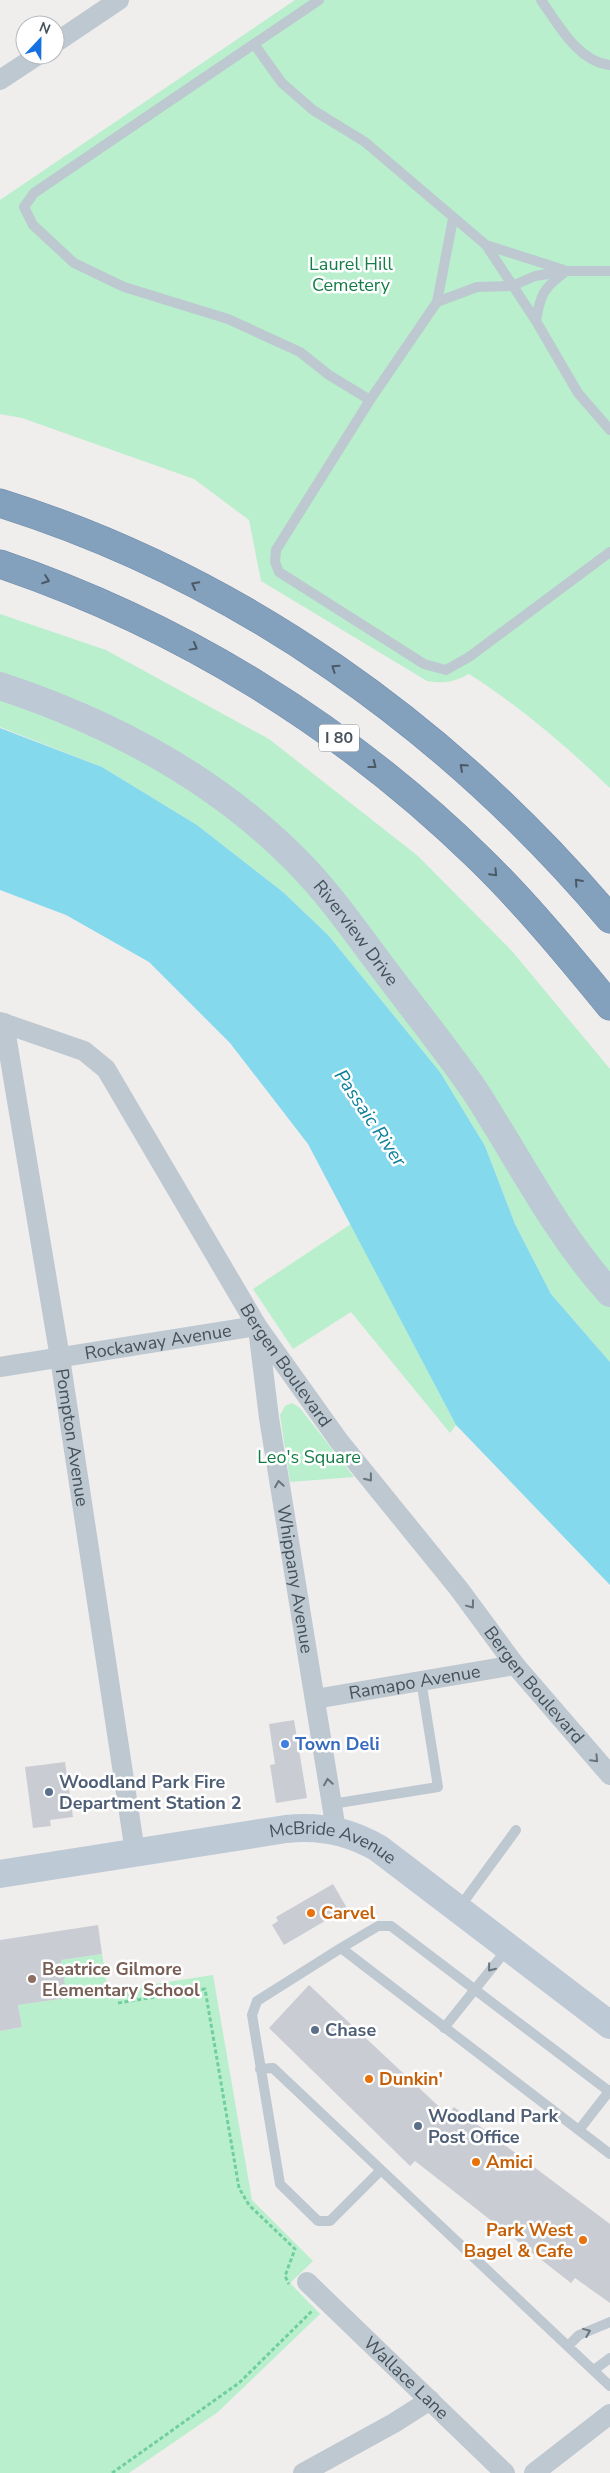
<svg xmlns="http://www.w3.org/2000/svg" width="610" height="2473" font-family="'Nunito Sans',sans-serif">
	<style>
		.green { fill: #b9efcd }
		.water { fill: #85d9ed }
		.building { fill: #c9ccd2 }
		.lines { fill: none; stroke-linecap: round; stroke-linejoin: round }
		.highway-casing { stroke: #6e8ba9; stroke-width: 29 }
		.path { stroke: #71ce9f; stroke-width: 3; stroke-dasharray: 4 2.5; stroke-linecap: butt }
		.lane { stroke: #bdc8d0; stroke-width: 10 }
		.street { stroke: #bdc8d0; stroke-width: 20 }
		.secondary { stroke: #bdc9d5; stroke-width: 28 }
		.highway { stroke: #83a0bd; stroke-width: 28 }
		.oneway { stroke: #4b5965 }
		.oneway2 { stroke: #69757e }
		.shop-dot { fill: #3f7fe0; stroke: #fff; stroke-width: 2 }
		.service-dot { fill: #5c6f8a; stroke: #fff; stroke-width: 2 }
		.food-dot { fill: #e8710a; stroke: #fff; stroke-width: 2 }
		.education-dot { fill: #8d6e63; stroke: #fff; stroke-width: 2 }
		.labels { text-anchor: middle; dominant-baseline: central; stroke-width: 5; stroke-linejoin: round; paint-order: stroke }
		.shield { fill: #fff; stroke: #7d858c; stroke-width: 1 }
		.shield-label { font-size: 16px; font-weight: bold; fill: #45515b }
		.park-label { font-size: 18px; fill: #157d47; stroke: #fff }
		.street-label { font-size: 18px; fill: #45515b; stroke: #fff }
		.shop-label { font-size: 18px; font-weight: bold; fill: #366cbe; stroke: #fff; text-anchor: start }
		.service-label { font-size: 18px; font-weight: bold; fill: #4e5e75; stroke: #fff; text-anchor: start }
		.food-label { font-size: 18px; font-weight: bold; fill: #c56008; stroke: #fff; text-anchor: start }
		.education-label { font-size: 18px; font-weight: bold; fill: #785e54; stroke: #fff; text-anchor: start }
		.water-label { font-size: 19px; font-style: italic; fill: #0a7e9a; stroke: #fff }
	</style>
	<rect width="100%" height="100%" fill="#f0eded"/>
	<path class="green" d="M 295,0 L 610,0 L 610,788 C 566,746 521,707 469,674 C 454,682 444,684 427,681 L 261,581 L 249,520 L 194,479 L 22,418 L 0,414 L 0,200 Z
		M 0,614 L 106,650 L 269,739 L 418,856 L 512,951 L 610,1069 L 610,1362 L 551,1294 L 515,1224 L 485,1146 L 440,1072 L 328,935 L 283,892 L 197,825 L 102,767 L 0,727 Z
		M 351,1224 L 456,1425 L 450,1433 L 351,1312 L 293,1349 L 253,1289 Z
		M 292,1403 L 300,1408 L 354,1477 L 290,1482 L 280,1415 L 285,1406 Z
		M 102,1954 L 108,1991 L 213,1975 L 252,2200 L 313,2261 L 290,2283 L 320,2314 L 218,2412 L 129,2473 L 0,2473 L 0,2031 L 22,2027 L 18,2005 L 66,1998 L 61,1960 Z"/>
	<path class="water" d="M 0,728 L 102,767 L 197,825 L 283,892 L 328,935 L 440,1072 L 485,1146 L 515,1224 L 551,1294 L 610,1362 L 610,1585 L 456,1425 L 308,1144 L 230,1043 L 149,962 L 66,915 L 0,890 Z"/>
	<path class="building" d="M 294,1720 L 307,1798 L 276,1803 L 270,1765 L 275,1764 L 269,1724 Z
		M 65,1762 L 73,1817 L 50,1820 L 51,1826 L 33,1828 L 25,1767 Z
		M 333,1884 L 347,1908 L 284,1945 L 272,1925 L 278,1921 L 276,1917 Z
		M 98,1925 L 102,1954 L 61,1960 L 67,1998 L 18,2005 L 22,2027 L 0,2031 L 0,1940 Z
		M 309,1985 L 448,2115 L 454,2107 L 610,2224 L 610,2303 L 575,2278 L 571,2283 L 415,2161 L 410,2166 L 269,2028 Z"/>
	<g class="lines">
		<g class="highway-casing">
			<path id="highway" d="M 0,503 C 239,578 449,728 610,919
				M 0,564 C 180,625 344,726 480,859 C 527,905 569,956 610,1006"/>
		</g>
		<path class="path" d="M 118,2003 L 205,1989 L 239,2188 L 249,2205 L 295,2249 L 285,2276 L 289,2284
			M 112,2473 L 239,2383 L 313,2310"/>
		<path class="lane" d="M 319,0 L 34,193 L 24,207 L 33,225 L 74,263 L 124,287 L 228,319 L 300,352 L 329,375 L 370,400
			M 541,0 C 558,24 578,62 610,65
			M 254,44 L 282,83 L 313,110 L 365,142 L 486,245 L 536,321 L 578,393 L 610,430
			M 453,219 L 437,302 L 370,400 L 276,550 L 275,562 L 279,572 L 424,664 L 446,670 L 469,657 L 610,552
			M 486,245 L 564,270
			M 437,302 L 477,287 L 512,286 L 535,276 L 567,271 L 610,271
			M 536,321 C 540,296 543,288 564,273
			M 332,1804 L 438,1787 L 421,1680
			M 459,1908 L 516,1830
			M 341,1948 L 378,1926 L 391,1926 L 610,2092
			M 444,2028 L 508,1948
			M 260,2069 L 273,2068 L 610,2386
			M 579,2130 L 610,2090
			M 380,2171 L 330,2221 L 318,2221 L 280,2184 L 252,2015 L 257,2001 L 341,1948 L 610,2154
			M 568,2346 L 579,2335 L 610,2322
			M 594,2370 L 610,2358"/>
		<g class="street">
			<path d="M 55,43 L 119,0"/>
			<path d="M 0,80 L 38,55"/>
			<path id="s1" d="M 0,1022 L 84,1051 L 106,1069 L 257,1326 L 339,1441 L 459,1589 L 515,1665 L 610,1775"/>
			<path id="s2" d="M 4,1023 L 60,1358 L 135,1852"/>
			<path id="s3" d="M 258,1328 L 269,1418 L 336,1830"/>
			<path id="s4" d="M 0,1367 L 257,1326"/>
			<path id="s5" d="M 315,1699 L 515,1665"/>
			<path id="s6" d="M 307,2282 L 505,2473"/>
			<path d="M 303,2473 L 394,2423 L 430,2400"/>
			<path d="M 534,2473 L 610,2414"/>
		</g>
		<g class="secondary">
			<path id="s7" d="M 0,686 C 109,722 213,777 295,859 C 332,896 361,940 392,980 C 420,1017 449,1053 475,1091 C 519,1159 555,1232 610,1293"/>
			<path id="s8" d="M 0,1874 L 286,1829 C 320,1825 349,1831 378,1848 L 610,2025"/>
		</g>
		<use href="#highway" class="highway"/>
	</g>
	<defs><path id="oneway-chevron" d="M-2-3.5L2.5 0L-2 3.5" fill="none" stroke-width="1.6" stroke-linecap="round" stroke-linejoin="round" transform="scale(1.25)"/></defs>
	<g class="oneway">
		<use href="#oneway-chevron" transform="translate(46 580) rotate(20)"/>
		<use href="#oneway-chevron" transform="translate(195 585) rotate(-152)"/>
		<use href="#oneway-chevron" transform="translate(194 647) rotate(29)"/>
		<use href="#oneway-chevron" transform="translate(335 668) rotate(-146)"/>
		<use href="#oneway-chevron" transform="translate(373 765) rotate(38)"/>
		<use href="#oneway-chevron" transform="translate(463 767) rotate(-138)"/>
		<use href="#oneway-chevron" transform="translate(494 873) rotate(46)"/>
		<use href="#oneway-chevron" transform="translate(578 882) rotate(-132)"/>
	</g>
	<g class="oneway2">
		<use href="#oneway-chevron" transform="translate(369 1478) rotate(51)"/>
		<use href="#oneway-chevron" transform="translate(279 1484) rotate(-99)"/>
		<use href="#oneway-chevron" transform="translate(471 1605) rotate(53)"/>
		<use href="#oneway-chevron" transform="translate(595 1759) rotate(46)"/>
		<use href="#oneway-chevron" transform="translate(328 1782) rotate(-99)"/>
		<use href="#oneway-chevron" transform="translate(491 1968) rotate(129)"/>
		<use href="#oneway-chevron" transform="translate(587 2332) rotate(-22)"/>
	</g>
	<circle class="shop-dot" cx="285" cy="1744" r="5"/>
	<g class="service-dot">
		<circle cx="49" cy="1792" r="5"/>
		<circle cx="315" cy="2030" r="5"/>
		<circle cx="418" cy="2126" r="5"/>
	</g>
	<g class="food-dot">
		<circle cx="311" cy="1913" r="5"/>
		<circle cx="369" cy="2079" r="5"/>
		<circle cx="476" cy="2162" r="5"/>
		<circle cx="583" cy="2240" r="5"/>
	</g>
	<circle class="education-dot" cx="32" cy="1979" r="5"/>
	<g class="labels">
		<rect class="shield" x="319" y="724.5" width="40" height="27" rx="4"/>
		<g class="shield-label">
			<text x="339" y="738">I 80</text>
		</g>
		<g class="park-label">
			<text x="351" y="264">Laurel Hill<tspan x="351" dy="21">Cemetery</tspan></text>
			<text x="309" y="1457">Leo's Square</text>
		</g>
		<g class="street-label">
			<text stroke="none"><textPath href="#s7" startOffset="441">Riverview Drive</textPath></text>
			<text stroke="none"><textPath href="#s4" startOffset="160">Rockaway Avenue</textPath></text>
			<text stroke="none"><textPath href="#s1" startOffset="464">Bergen Boulevard</textPath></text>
			<text stroke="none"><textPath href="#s2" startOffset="420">Pompton Avenue</textPath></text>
			<text stroke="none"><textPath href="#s3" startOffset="254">Whippany Avenue</textPath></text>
			<text stroke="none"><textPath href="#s5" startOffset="101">Ramapo Avenue</textPath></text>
			<text stroke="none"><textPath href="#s1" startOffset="869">Bergen Boulevard</textPath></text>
			<text stroke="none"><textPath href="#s8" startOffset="339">McBride Avenue</textPath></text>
			<text stroke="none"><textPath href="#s6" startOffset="138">Wallace Lane</textPath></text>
		</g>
		<g class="shop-label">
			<text x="295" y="1744">Town Deli</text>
		</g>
		<g class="service-label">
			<text x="59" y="1782">Woodland Park Fire<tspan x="59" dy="21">Department Station 2</tspan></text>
			<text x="325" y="2030">Chase</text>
			<text x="428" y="2116">Woodland Park<tspan x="428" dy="21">Post Office</tspan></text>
		</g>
		<g class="food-label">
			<text x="321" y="1913">Carvel</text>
			<text x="379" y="2079">Dunkin'</text>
			<text x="486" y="2162">Amici</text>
			<text x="573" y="2230" text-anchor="end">Park West<tspan x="573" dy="21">Bagel &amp; Cafe</tspan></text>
		</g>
		<g class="education-label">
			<text x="42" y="1969">Beatrice Gilmore<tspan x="42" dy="21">Elementary School</tspan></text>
		</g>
		<g class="water-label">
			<text transform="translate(370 1118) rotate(56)">Passaic River</text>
		</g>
	</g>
	<g transform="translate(40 40) rotate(22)"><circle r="24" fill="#ffffff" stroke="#b5b9bd"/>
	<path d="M0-4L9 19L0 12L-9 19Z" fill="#1571e1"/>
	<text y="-8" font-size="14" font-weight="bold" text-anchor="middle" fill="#45515b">N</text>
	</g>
</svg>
